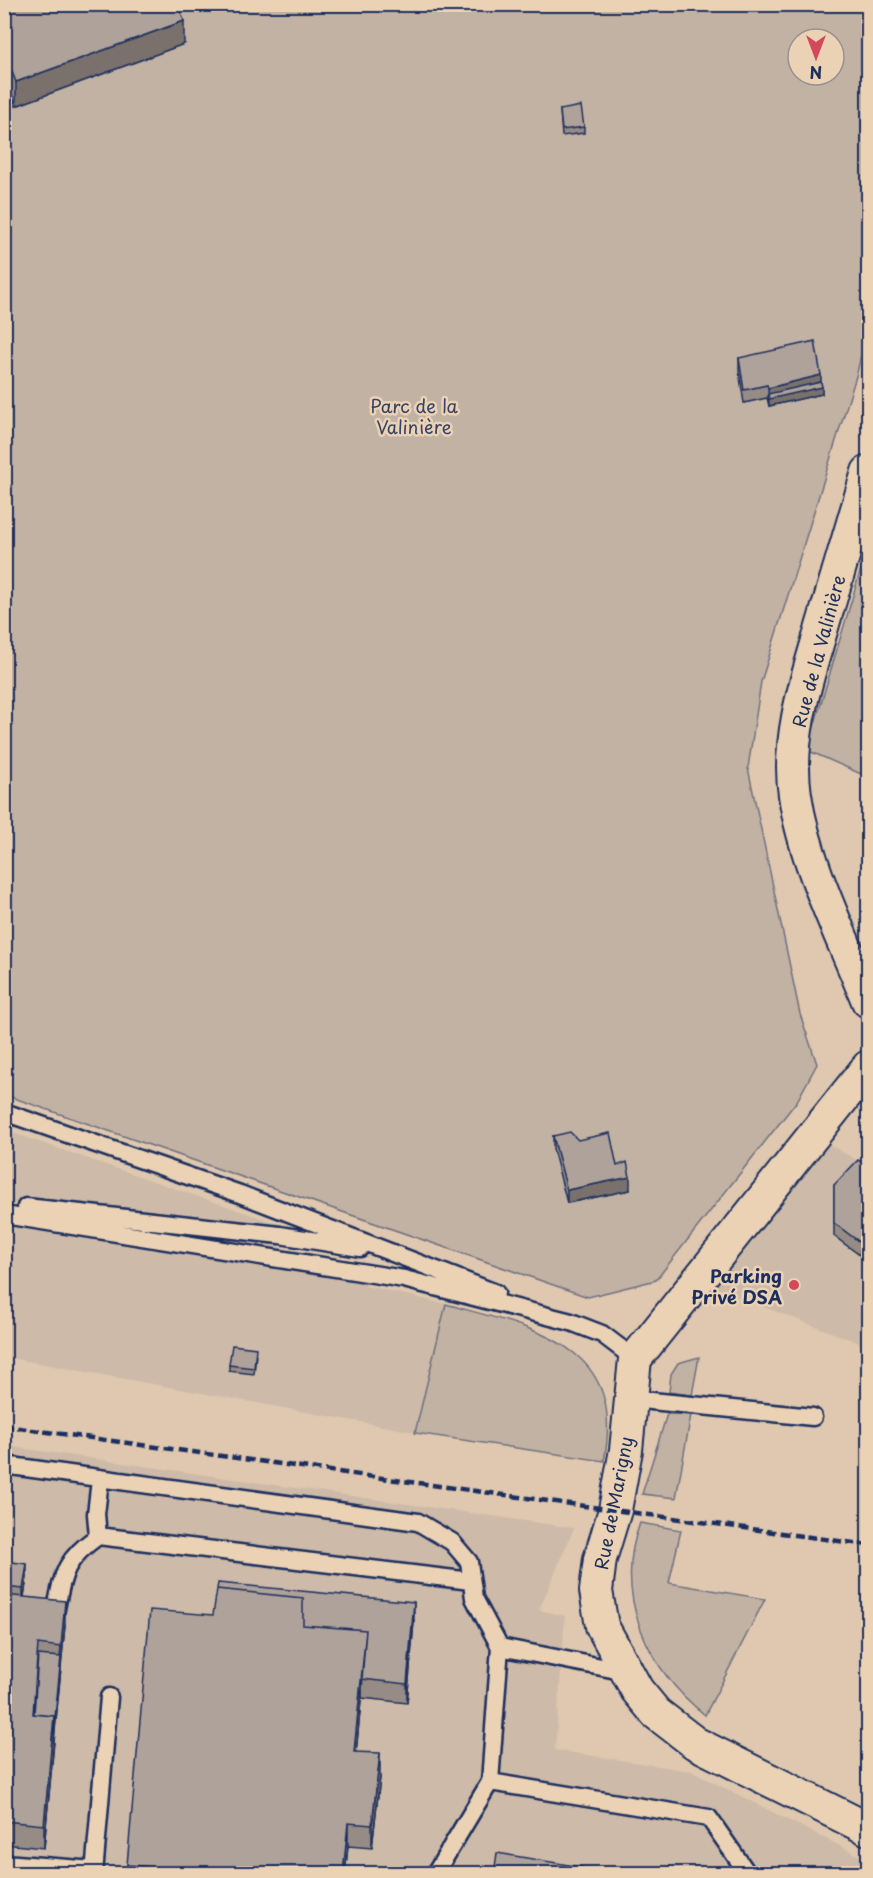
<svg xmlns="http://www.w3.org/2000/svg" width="873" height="1878" font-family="'Playpen Sans',sans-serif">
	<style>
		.built { fill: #cdbaa8 }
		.green { fill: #c2b2a3; stroke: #6e7080; stroke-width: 1.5; fill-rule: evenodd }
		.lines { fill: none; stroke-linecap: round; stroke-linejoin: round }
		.service-casing { stroke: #1b2f5e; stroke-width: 21 }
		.minor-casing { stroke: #1b2f5e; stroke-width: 36 }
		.service { stroke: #ecd2b4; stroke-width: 16 }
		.minor { stroke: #ecd2b4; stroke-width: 32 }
		.rail { stroke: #1b2f5e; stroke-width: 4.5; stroke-dasharray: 9 4.5; stroke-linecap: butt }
		.wall { fill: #968b85; stroke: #1b2f5e; stroke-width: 1.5 }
		.shaded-wall { fill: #7a716c; stroke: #1b2f5e; stroke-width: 1.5 }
		.building { fill: #afa29b; stroke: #1b2f5e; stroke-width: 1.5 }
		.poi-dot { fill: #d1495b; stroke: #ecd2b4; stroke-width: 2 }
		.labels { text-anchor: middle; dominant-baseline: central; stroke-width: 5; stroke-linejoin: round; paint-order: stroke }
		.park-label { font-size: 18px; fill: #344368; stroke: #ecd2b4 }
		.street-label { font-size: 18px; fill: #1b2f5e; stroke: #ecd2b4 }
		.poi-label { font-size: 18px; font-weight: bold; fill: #1b2f5e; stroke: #ecd2b4; text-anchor: end }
	</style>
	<rect width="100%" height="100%" fill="#dfc8af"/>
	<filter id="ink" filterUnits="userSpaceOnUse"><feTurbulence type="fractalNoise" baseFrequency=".0167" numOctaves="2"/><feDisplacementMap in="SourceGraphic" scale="12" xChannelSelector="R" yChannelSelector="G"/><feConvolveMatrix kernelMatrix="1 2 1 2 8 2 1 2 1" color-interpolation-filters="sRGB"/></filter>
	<g filter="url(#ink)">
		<path class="built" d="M 4,1130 L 281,1225 L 279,1247 L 369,1263 L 366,1286 L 446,1304 L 415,1432 L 5,1357 Z
			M 824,1142 L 868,1166 L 868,1346 L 708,1286 Z
			M 5,1446 L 574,1528 L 539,1610 L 565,1616 L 555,1750 L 691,1771 L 868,1860 L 868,1874 L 5,1874 Z"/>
		<path class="green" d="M 5,5 L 868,5 L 868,323 L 857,373 L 761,682 L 748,768 L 800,1014 L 817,1064 L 797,1101 L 656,1280 L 588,1297 L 5,1095 ZM 798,39 L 834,39 L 834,75 L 798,75 Z
			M 866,552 L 868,553 L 868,777 L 807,750 Z
			M 446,1304 C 534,1329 627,1343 604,1461 L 415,1433 Z
			M 699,1357 L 692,1395 L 669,1392 L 671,1374 L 678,1363 Z
			M 667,1414 L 691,1415 L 676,1498 L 642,1494 Z
			M 640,1523 L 681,1530 L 669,1583 L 765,1599 L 705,1715 C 647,1669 613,1595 640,1523 Z"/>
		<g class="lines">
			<g class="service-casing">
				<path id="service" d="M 4,1112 L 240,1194 L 496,1293
					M 26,1207 L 280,1235 L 360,1248
					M 4,1215 L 404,1279 L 571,1322 L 602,1334 L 635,1359
					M 631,1399 L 813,1417
					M 4,1465 L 418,1522 L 452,1542 L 469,1562 L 474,1598 L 500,1647 L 627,1672
					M 98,1536 L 96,1514 L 100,1480
					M 55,1614 C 63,1574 63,1561 98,1536 L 471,1581
					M 490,1782 L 709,1818 L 748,1874
					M 4,1863 L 94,1870
					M 94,1874 L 109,1697
					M 435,1874 L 490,1782 L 500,1647"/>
			</g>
			<g class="minor-casing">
				<path id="minor" d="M 868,472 C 854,520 840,568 825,617 C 809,673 786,735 795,795 C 805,864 842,936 868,1001
					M 868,1067 L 635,1359 L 626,1450 L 615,1510 L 600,1559 L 596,1591 L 602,1626 L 637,1690 L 656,1713 L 695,1743 L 868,1829"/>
			</g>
			<use href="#service" class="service"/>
			<use href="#minor" class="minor"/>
			<path class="rail" d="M 4,1426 L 868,1545"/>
		</g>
		<path class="wall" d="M 4,4 L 184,44 L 16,106 L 4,74 Z
			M 560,110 L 584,127 L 584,133 L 562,136 Z
			M 739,358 L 821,382 L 822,394 L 769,406 L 767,398 L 744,403 L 739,371 Z
			M 553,1136 L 578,1140 L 617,1166 L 630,1190 L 567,1203 L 553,1149 Z
			M 868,1166 L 868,1253 L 865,1252 L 861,1256 L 834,1236 L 834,1185 Z
			M 256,1355 L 254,1374 L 229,1371 L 229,1365 Z
			M 4,1561 L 27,1577 L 24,1597 L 65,1625 L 44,1848 L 4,1844 Z
			M 213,1615 L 414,1621 L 407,1703 L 362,1698 L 362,1690 L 356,1752 L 380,1777 L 372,1848 L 348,1846 L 345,1874 L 127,1874 L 127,1865 Z"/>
		<path class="shaded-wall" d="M 184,21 L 184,44 L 16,106 L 16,82 Z
			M 821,375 L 821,387 L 822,387 L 822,394 L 769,406 L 768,388 Z
			M 630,1177 L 630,1190 L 567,1203 L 567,1190 Z
			M 865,1239 L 865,1252 L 861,1256 L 861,1243 Z
			M 27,1564 L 27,1577 L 23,1602 L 23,1589 Z
			M 65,1601 L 65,1625 L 54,1740 L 54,1727 Z
			M 414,1602 L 414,1621 L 407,1703 L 407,1684 Z
			M 366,1630 L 362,1690 L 354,1776 L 354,1752 Z
			M 54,1716 L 54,1740 L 44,1848 L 44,1825 Z
			M 380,1753 L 380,1777 L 372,1848 L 372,1825 Z
			M 348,1823 L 348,1846 L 345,1874 L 343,1874 Z"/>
		<path class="building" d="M 4,4 L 178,4 L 184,21 L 16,82 L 4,51 Z
			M 581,106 L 584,127 L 562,130 L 560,110 Z
			M 815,341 L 821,375 L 768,388 L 767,385 L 744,390 L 739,358 Z
			M 821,382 L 822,387 L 769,399 L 768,394 Z
			M 570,1132 L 578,1140 L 610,1133 L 617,1166 L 627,1162 L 630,1177 L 567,1190 L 553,1136 Z
			M 858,1160 L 868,1166 L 868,1240 L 865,1239 L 861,1243 L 834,1223 L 834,1185 Z
			M 232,1345 L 256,1348 L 254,1368 L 229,1365 Z
			M 4,1561 L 27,1564 L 23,1589 L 4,1587 Z
			M 218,1583 L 414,1602 L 407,1684 L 362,1679 L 366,1630 L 303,1625 L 303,1598 L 217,1589 Z
			M 217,1589 L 303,1598 L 303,1625 L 366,1630 L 354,1752 L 380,1753 L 372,1825 L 348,1823 L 343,1874 L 216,1874 L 216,1872 L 127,1865 L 150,1610 L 213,1615 Z
			M 4,1595 L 65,1601 L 61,1647 L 38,1644 L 33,1714 L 54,1716 L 44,1825 L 4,1821 Z
			M 38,1655 L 61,1657 L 54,1727 L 54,1716 L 34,1714 Z
			M 497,1853 L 623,1874 L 494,1874 Z"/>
	</g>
	<circle class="poi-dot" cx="794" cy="1285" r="6"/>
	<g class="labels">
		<g class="park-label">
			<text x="414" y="405">Parc de la<tspan x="414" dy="21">Valinière</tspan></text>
		</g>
		<g class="street-label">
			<text transform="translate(818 651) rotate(-75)">Rue de la Valinière</text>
			<text transform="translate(613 1503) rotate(-79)">Rue de Marigny</text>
		</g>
		<g class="poi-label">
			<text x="782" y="1275">Parking<tspan x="782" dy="21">Privé DSA</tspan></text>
		</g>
	</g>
	<rect width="873" height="1878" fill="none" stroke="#ecd2b4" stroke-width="24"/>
	<rect x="12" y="12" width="849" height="1854" fill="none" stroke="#1b2f5e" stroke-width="2" filter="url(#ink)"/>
	<g transform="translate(816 57) rotate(180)"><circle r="28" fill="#ecd2b4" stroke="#989192" stroke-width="1.5"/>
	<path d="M0-4.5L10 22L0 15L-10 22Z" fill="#d1495b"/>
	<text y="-9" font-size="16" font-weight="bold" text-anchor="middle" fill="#1b2f5e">N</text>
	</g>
</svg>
